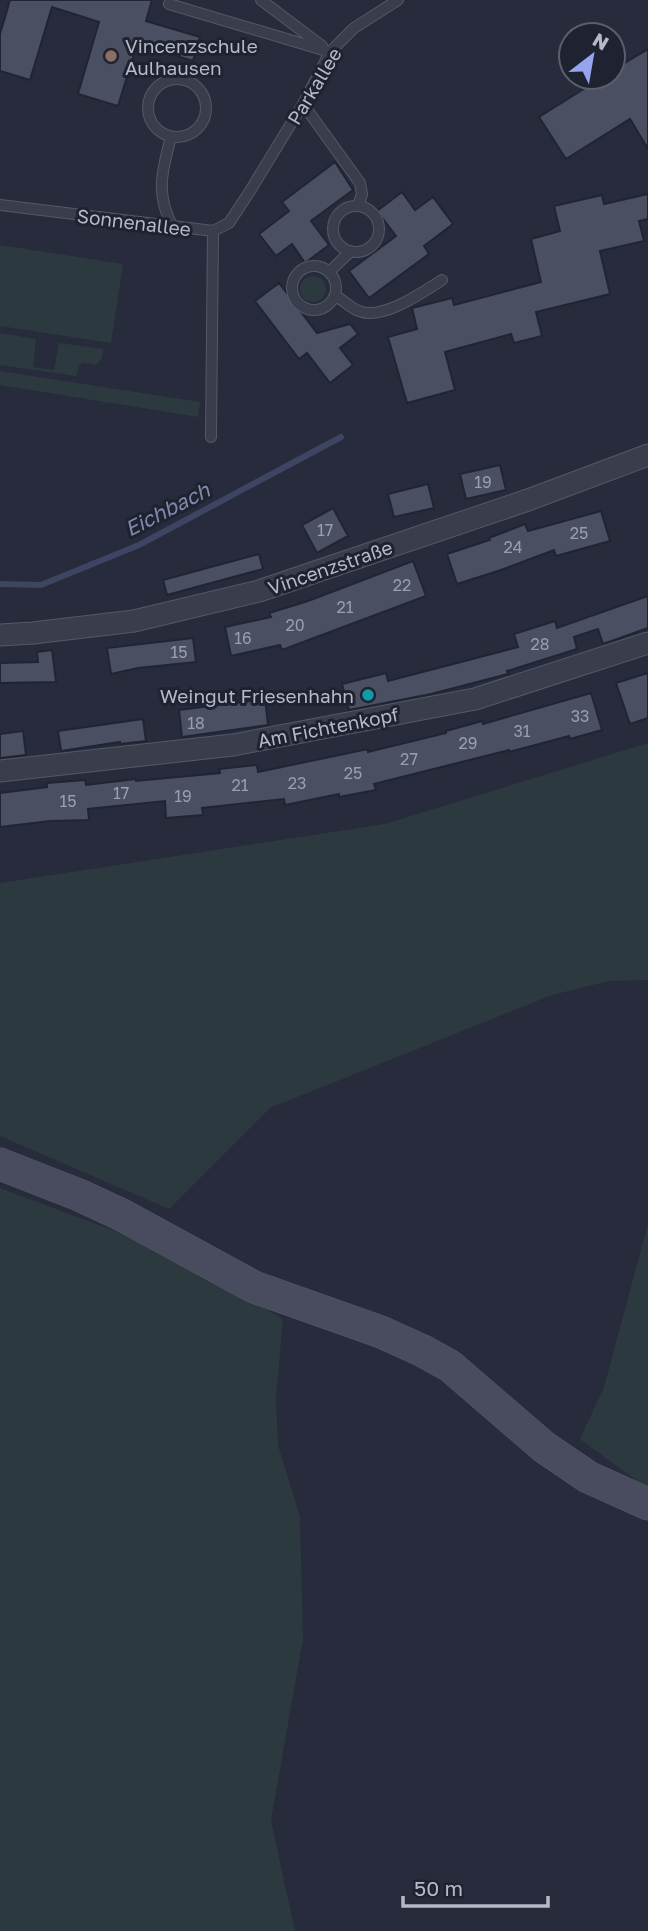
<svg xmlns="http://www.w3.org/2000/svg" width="648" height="1931" font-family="'Golos Text',sans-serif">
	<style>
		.green { fill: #2c3a40 }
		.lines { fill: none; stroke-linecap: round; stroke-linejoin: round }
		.stream { stroke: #3e4562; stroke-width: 6 }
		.building { fill: #4b4f62; stroke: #212533; stroke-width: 2 }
		.lane-casing { stroke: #555967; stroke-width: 12 }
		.street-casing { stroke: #555967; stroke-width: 23 }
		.secondary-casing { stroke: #555967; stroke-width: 33 }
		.lane { stroke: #3a3e4c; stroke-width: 10 }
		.street { stroke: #3a3e4c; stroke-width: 21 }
		.secondary { stroke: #494c5e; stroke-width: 32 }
		.education-dot { fill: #8d6e63; stroke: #1f2331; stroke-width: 2.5 }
		.culture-dot { fill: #0f9aa8; stroke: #1f2331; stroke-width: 2.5 }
		.labels { text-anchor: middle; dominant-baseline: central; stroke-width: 6; stroke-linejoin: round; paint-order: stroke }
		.number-label { font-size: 16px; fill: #9b9eae }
		.poi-label { font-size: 19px; fill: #b6b9c7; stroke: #1f2331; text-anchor: start }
		.street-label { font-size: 19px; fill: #b6b9c7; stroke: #1f2331 }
		.water-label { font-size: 21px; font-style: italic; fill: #818aab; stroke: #1f2331 }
	</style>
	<rect width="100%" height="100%" fill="#272b3b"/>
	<path class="green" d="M 0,245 L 123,264 L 111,343 L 0,326 Z
		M300 289a13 13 0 1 1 26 0a13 13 0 1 1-26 0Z
		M 0,333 L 36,339 L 33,367 L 54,370 L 59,343 L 103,349 L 102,358 L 96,365 L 84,363 L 79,365 L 76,376 L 0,365 Z
		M 0,371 L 200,402 L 198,417 L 0,385 Z
		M 648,743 L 648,980 L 609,981 L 552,995 L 270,1108 L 169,1209 L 0,1136 L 0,883 L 385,824 Z
		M 0,1188 L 115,1231 L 185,1262 L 283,1319 L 276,1397 L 278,1445 L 300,1517 L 303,1639 L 271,1820 L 295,1931 L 0,1931 Z
		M 648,1224 L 648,1489 L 580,1439 L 604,1387 Z"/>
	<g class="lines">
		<path class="stream" d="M 0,584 L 41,585 L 139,545 L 341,437"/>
	</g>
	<path class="building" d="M 10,0 L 152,0 L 146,21 L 200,37 L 193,61 L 137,44 L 118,106 L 78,94 L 99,22 L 52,7 L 30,80 L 0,71 L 0,34 Z
		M 648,49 L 648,149 L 630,119 L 566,159 L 539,117 L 603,77 L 613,77 L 613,70 Z
		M 335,162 L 353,190 L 311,221 L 329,245 L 305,263 L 292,244 L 276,256 L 259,234 L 289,211 L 282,202 Z
		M 402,192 L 415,210 L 433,197 L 453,224 L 424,246 L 429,254 L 369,298 L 349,271 L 396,236 L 377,211 Z
		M 648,194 L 648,219 L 639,221 L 644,241 L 600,251 L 610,294 L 536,312 L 542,336 L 514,343 L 511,334 L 445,352 L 455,390 L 407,403 L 388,337 L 417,329 L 412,308 L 452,298 L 454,305 L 541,282 L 531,239 L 560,231 L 554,206 L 602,195 L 604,204 Z
		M 279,283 L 317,333 L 350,324 L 358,334 L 340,348 L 353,365 L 330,383 L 307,353 L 299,359 L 255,301 Z
		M 500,465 L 506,490 L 466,499 L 460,474 Z
		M 428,484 L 434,508 L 394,517 L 388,494 Z
		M 333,508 L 348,536 L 317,553 L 302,525 Z
		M 601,511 L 610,541 L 556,556 L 554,550 L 501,570 L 457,584 L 447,554 L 490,540 L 489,538 L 525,524 L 528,531 Z
		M 259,554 L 263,569 L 167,595 L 163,580 Z
		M 413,561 L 426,596 L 282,650 L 280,645 L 231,656 L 225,627 L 271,617 L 269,613 L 308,601 Z
		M 648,596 L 648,628 L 603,644 L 598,629 L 574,637 L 577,649 L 507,671 L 508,674 L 431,694 L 349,710 L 342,684 L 386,673 L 388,681 L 518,647 L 514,634 L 555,621 L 557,628 Z
		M 193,638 L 196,662 L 138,668 L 111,674 L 107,648 Z
		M 52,650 L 56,682 L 0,683 L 0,663 L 38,662 L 37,652 Z
		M 648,673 L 648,718 L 630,724 L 616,683 Z
		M 591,693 L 602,730 L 570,739 L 569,736 L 509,752 L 509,750 L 374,784 L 376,790 L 339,797 L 339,794 L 285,805 L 284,799 L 202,808 L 203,815 L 166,818 L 165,801 L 88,809 L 89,820 L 50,821 L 0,827 L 0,793 L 47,787 L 47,783 L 85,780 L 86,785 L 136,779 L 136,781 L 220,773 L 219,769 L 257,765 L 258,772 L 368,749 L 368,752 L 446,733 L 446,731 L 482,721 L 483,724 Z
		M 265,699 L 268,725 L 182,737 L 179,710 Z
		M 143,719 L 146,741 L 120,744 L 120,742 L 61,751 L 58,731 Z
		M 23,731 L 26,755 L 0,758 L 0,734 Z"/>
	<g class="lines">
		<g class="lane-casing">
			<path id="lane" d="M 261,0 L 322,46
				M 169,4 L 330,52
				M148 108a29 29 0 1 1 58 0a29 29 0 1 1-58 0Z
				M 303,104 L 360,183 L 362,194 L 358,206
				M 171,137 C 162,171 155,194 173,227
				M 0,205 L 213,231 L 229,223 L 250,191 L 303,104 L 330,52 L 354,28 L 398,0
				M333 229a23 23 0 1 1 46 0a23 23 0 1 1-46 0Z
				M292 288a22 22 0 1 1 44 0a22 22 0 1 1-44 0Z
				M 329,272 L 351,251
				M 335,296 C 344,300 350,308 359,311 C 382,321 423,292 442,280
				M 211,437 L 213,231"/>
		</g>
		<g class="street-casing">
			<path id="street" d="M 0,635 L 33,633 L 134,621 L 259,591 L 528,500 L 648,455
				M 0,771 L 233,745 L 475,699 L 648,643"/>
		</g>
		<g class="secondary-casing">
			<path id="secondary" d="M 0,1164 L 79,1195 L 122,1215 L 254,1287 L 381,1332 L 423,1351 L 450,1366 L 544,1447 L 588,1477 L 648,1504"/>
		</g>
		<use href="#lane" class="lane"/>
		<use href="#street" class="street"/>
		<use href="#secondary" class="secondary"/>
	</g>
	<circle class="education-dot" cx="111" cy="56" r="7"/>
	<circle class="culture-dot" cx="368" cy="695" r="7"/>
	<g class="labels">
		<g class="number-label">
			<text x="483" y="482">19</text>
			<text x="325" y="530">17</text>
			<text x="579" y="533">25</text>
			<text x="513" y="547">24</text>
			<text x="402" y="585">22</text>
			<text x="345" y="607">21</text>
			<text x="295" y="625">20</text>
			<text x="243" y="638">16</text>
			<text x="540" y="644">28</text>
			<text x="179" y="652">15</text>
			<text x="580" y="716">33</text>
			<text x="196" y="723">18</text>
			<text x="522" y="731">31</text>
			<text x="468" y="743">29</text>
			<text x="409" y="759">27</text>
			<text x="353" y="773">25</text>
			<text x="297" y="783">23</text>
			<text x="240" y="785">21</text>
			<text x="121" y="793">17</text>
			<text x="183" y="796">19</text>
			<text x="68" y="801">15</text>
		</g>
		<g class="poi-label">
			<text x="125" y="45">Vincenzschule<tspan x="125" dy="22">Aulhausen</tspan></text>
			<text x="354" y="695" text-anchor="end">Weingut Friesenhahn</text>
		</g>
		<g class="street-label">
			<text transform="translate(314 86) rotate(-59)">Parkallee</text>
			<text transform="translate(134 222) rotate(7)">Sonnenallee</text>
			<text transform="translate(330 567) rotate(-19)">Vincenzstraße</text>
			<text transform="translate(328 727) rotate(-11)">Am Fichtenkopf</text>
		</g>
		<g class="water-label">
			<text transform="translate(167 509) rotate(-27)">Eichbach</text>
		</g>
	</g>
	<g transform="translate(592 56) rotate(31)"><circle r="33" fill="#1f2331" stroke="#5b5f6d" stroke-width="2"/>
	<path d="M0-5L12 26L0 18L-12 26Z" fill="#96a4ed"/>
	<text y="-10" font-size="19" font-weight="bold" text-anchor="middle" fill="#b6b9c7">N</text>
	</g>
	<path d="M403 1896v10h145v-10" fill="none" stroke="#b6b9c7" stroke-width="3.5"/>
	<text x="414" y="1896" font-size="21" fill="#b6b9c7" stroke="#1f2331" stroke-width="5" paint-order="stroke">50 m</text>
</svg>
